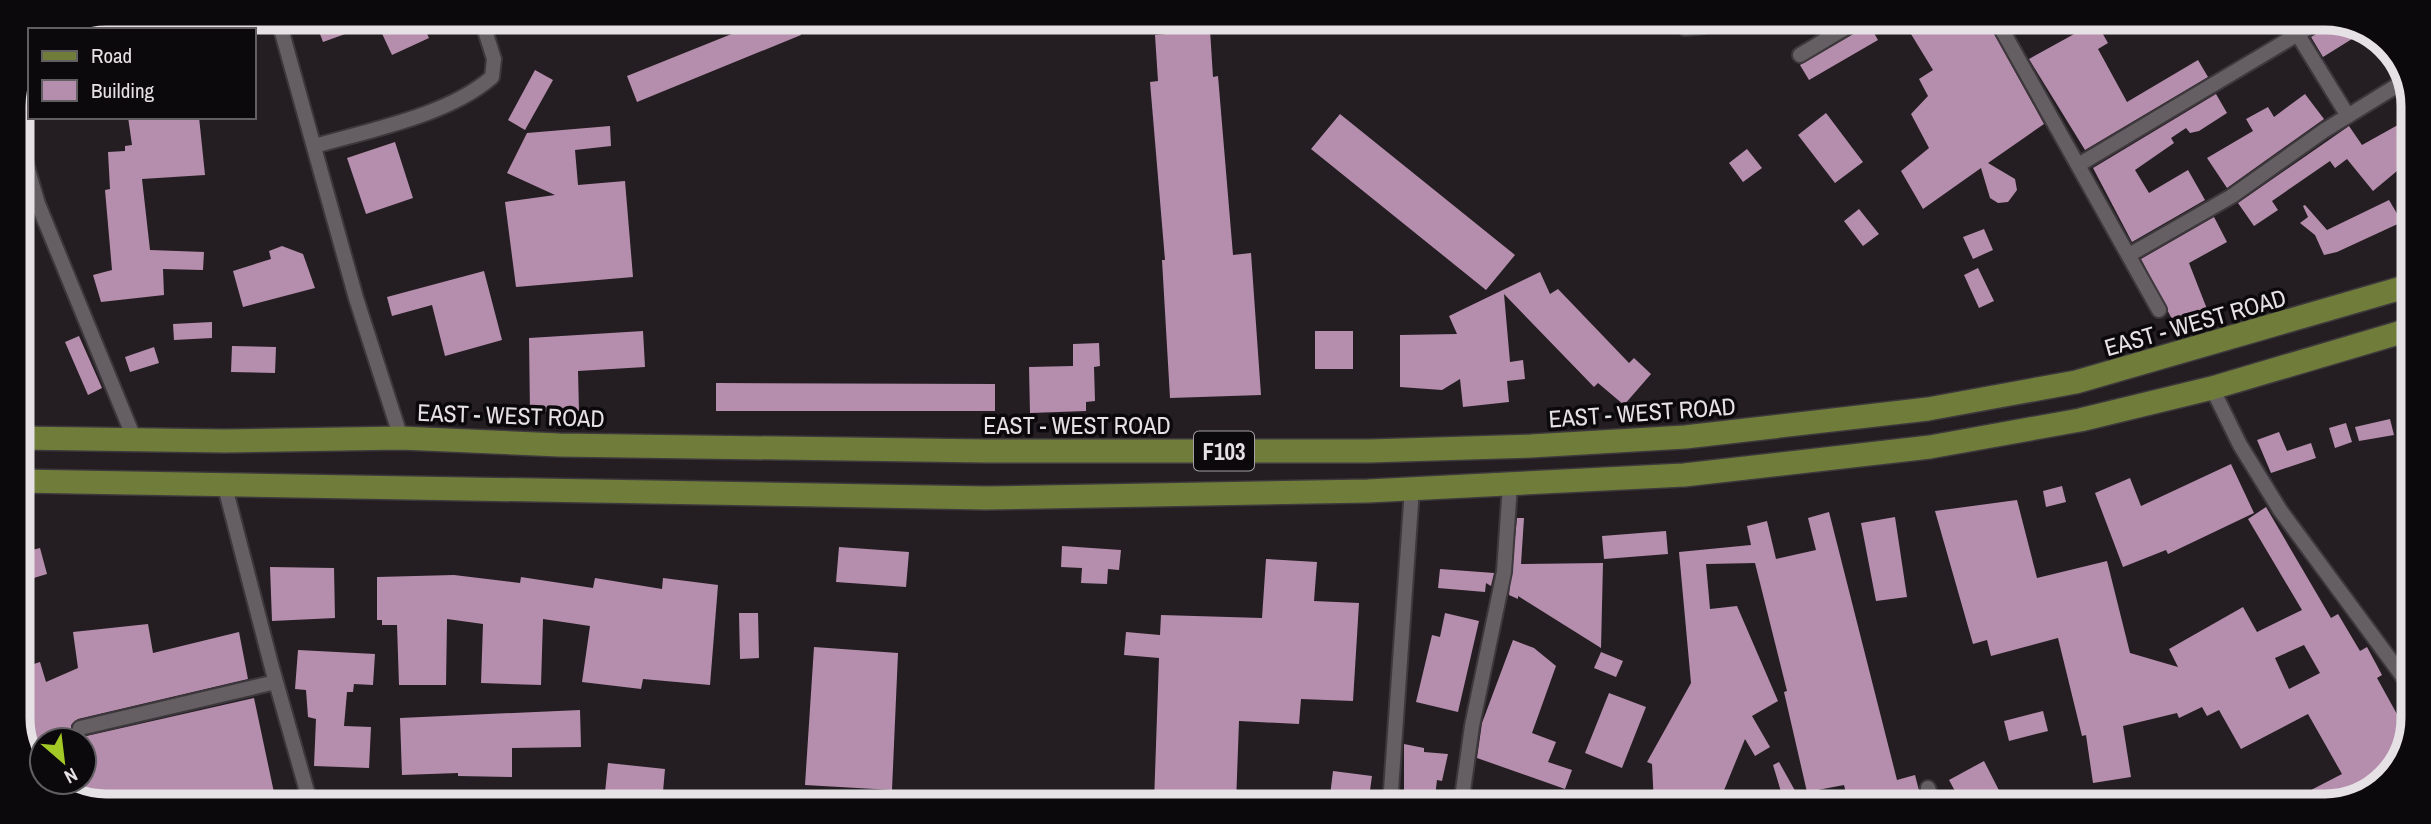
<svg xmlns="http://www.w3.org/2000/svg" width="2431" height="824" font-family="'Archivo Narrow',sans-serif">
	<style>
		.building { fill: #b68ead; fill-rule: evenodd }
		.lines { fill: none; stroke-linecap: round; stroke-linejoin: round }
		.street-casing { stroke: #3d383c; stroke-width: 18 }
		.primary-casing { stroke: #3d383c; stroke-width: 26 }
		.street { stroke: #655e63; stroke-width: 14 }
		.primary { stroke: #6f7c3a; stroke-width: 23 }
		.labels { text-anchor: middle; dominant-baseline: central; stroke-width: 7; stroke-linejoin: round; paint-order: stroke }
		.shield { fill: #0b090b; stroke: #a4a0a3; stroke-width: 2 }
		.shield-label { font-size: 23px; font-weight: bold; fill: #e5e1e4 }
		.street-label { font-size: 24px; fill: #e5e1e4; stroke: #0b090b }
		.rim { fill: none; stroke: #e5e1e4; stroke-width: 9 }
	</style>
	<rect width="100%" height="100%" fill="#241e23"/>
	<path class="building" d="M 314,18 L 384,18 L 384,20 L 323,42 Z
		M 393,18 L 420,18 L 429,38 L 392,55 L 378,25 Z
		M 769,19 L 795,19 L 801,35 L 637,102 L 627,76 Z
		M 1867,21 L 1878,40 L 1809,80 L 1800,65 L 1862,29 Z
		M 1903,21 L 1987,21 L 2044,124 L 1988,163 L 2015,179 L 2017,190 L 2008,202 L 1998,203 L 1990,198 L 1981,168 L 1923,209 L 1901,171 L 1929,148 L 1911,114 L 1928,96 L 1919,79 L 1933,70 Z
		M 2096,22 L 2108,43 L 2098,49 L 2127,102 L 2198,60 L 2208,77 L 2085,150 L 2029,59 Z
		M 2328,22 L 2352,22 L 2360,34 L 2323,57 L 2311,37 L 2323,30 Z
		M 1210,30 L 1213,77 L 1218,76 L 1233,255 L 1251,253 L 1261,395 L 1170,398 L 1162,260 L 1165,260 L 1150,82 L 1158,81 L 1155,35 Z
		M 535,70 L 553,80 L 525,130 L 508,120 Z
		M 2216,94 L 2227,113 L 2199,131 L 2190,133 L 2186,128 L 2171,138 L 2174,143 L 2135,170 L 2149,193 L 2188,170 L 2205,200 L 2132,242 L 2093,168 Z
		M 2305,94 L 2324,119 L 2227,188 L 2207,158 L 2253,131 L 2246,119 L 2268,107 L 2274,117 Z
		M 1826,113 L 1863,162 L 1835,183 L 1798,135 Z
		M 1340,114 L 1515,255 L 1486,290 L 1311,149 Z
		M 128,117 L 199,117 L 205,175 L 142,179 L 150,250 L 204,252 L 203,270 L 163,269 L 164,295 L 101,302 L 93,275 L 112,270 L 105,190 L 110,189 L 108,152 L 125,151 L 125,146 L 132,145 Z
		M 2405,121 L 2413,134 L 2413,180 L 2403,166 L 2373,191 L 2347,159 L 2335,168 L 2330,161 L 2272,201 L 2278,210 L 2254,226 L 2238,203 L 2349,126 L 2362,145 Z
		M 610,126 L 611,146 L 575,150 L 578,185 L 625,181 L 633,277 L 516,287 L 505,202 L 555,195 L 507,173 L 527,133 Z
		M 395,142 L 413,198 L 366,214 L 347,158 Z
		M 1747,149 L 1762,168 L 1743,182 L 1729,163 Z
		M 2389,200 L 2402,222 L 2337,252 L 2324,255 L 2315,235 L 2300,223 L 2308,217 L 2303,206 L 2305,205 L 2327,230 Z
		M 1859,209 L 1879,234 L 1863,246 L 1844,221 Z
		M 2214,217 L 2227,242 L 2189,263 L 2207,309 L 2174,323 L 2141,259 Z
		M 1984,229 L 1993,250 L 1973,259 L 1963,237 Z
		M 282,246 L 303,254 L 315,288 L 243,307 L 233,271 L 271,259 L 269,251 Z
		M 1978,268 L 1994,301 L 1979,308 L 1964,275 Z
		M 484,271 L 502,340 L 445,356 L 432,305 L 392,316 L 387,297 Z
		M 1540,272 L 1550,294 L 1558,289 L 1629,363 L 1634,358 L 1651,374 L 1624,405 L 1598,383 L 1594,387 L 1504,294 L 1510,362 L 1523,360 L 1525,379 L 1507,381 L 1509,402 L 1463,407 L 1460,379 L 1442,390 L 1400,387 L 1400,335 L 1457,334 L 1449,316 Z
		M 212,322 L 212,338 L 174,340 L 173,324 Z
		M 643,331 L 645,367 L 578,371 L 579,411 L 530,412 L 529,338 Z
		M 1315,331 L 1353,331 L 1353,369 L 1315,369 Z
		M 79,336 L 102,388 L 88,395 L 65,342 Z
		M 1099,343 L 1100,366 L 1094,367 L 1095,401 L 1086,402 L 1086,411 L 1030,413 L 1029,367 L 1073,366 L 1073,344 Z
		M 232,346 L 276,347 L 275,373 L 231,372 Z
		M 154,347 L 159,363 L 130,372 L 125,357 Z
		M 716,383 L 995,384 L 995,411 L 716,411 Z
		M 2390,419 L 2394,435 L 2359,441 L 2355,427 Z
		M 2346,423 L 2352,442 L 2335,448 L 2329,428 Z
		M 2279,432 L 2287,451 L 2311,443 L 2316,458 L 2271,473 L 2257,440 Z
		M 2231,464 L 2254,513 L 2168,554 L 2166,550 L 2123,567 L 2095,493 L 2130,478 L 2141,506 Z
		M 2062,486 L 2066,502 L 2046,507 L 2043,491 Z
		M 2017,500 L 2037,578 L 2107,561 L 2130,653 L 2178,667 L 2169,649 L 2243,607 L 2257,632 L 2302,610 L 2248,519 L 2266,507 L 2331,618 L 2338,614 L 2360,651 L 2367,647 L 2382,675 L 2377,678 L 2398,716 L 2409,746 L 2381,784 L 2363,794 L 2325,806 L 2280,806 L 2342,774 L 2308,714 L 2241,749 L 2219,710 L 2207,716 L 2202,707 L 2179,718 L 2177,713 L 2123,726 L 2131,777 L 2093,783 L 2086,735 L 2082,736 L 2058,638 L 1991,656 L 1987,640 L 1973,644 L 1935,511 ZM 2304,645 L 2320,673 L 2289,689 L 2275,658 Z
		M 1829,512 L 1897,780 L 1915,775 L 1923,806 L 1849,806 L 1844,785 L 1807,792 L 1784,692 L 1787,691 L 1755,563 L 1706,564 L 1710,609 L 1737,606 L 1778,701 L 1752,716 L 1770,747 L 1755,756 L 1745,739 L 1718,805 L 1654,805 L 1652,764 L 1647,762 L 1691,683 L 1679,552 L 1751,545 L 1747,526 L 1767,521 L 1776,559 L 1816,550 L 1808,518 Z
		M 1895,517 L 1907,597 L 1876,601 L 1861,523 Z
		M 1517,518 L 1524,518 L 1521,564 L 1603,563 L 1601,648 L 1518,596 L 1518,599 L 1509,595 Z
		M 1666,531 L 1668,554 L 1604,559 L 1602,536 Z
		M 1062,546 L 1121,550 L 1119,570 L 1108,569 L 1107,584 L 1081,583 L 1082,568 L 1061,567 Z
		M 839,547 L 909,552 L 906,587 L 836,582 Z
		M 40,548 L 47,574 L 27,580 L 20,553 Z
		M 1266,559 L 1317,562 L 1314,601 L 1359,603 L 1353,701 L 1301,699 L 1299,724 L 1239,721 L 1236,804 L 1154,803 L 1159,658 L 1124,655 L 1126,632 L 1160,635 L 1161,615 L 1262,618 Z
		M 270,567 L 334,568 L 335,618 L 272,621 Z
		M 1440,569 L 1494,573 L 1491,586 L 1486,583 L 1485,592 L 1438,588 Z
		M 454,575 L 520,583 L 521,577 L 593,588 L 595,578 L 662,589 L 663,578 L 718,585 L 710,685 L 643,679 L 641,689 L 582,682 L 590,626 L 543,619 L 541,685 L 481,683 L 483,624 L 447,619 L 446,685 L 399,685 L 397,625 L 382,625 L 382,620 L 377,620 L 377,577 Z
		M 739,613 L 758,613 L 759,658 L 740,659 Z
		M 1445,613 L 1479,621 L 1458,712 L 1416,702 L 1432,635 L 1440,637 Z
		M 148,624 L 153,653 L 239,632 L 248,679 L 78,719 L 71,725 L 73,734 L 82,737 L 254,698 L 276,802 L 220,802 L 219,795 L 181,802 L 78,802 L 50,782 L 84,782 L 84,740 L 42,740 L 42,771 L 18,722 L 18,669 L 40,662 L 46,682 L 78,668 L 73,632 Z
		M 1513,640 L 1534,648 L 1556,666 L 1532,733 L 1556,742 L 1548,762 L 1572,770 L 1565,789 L 1477,758 L 1482,723 Z
		M 814,647 L 898,653 L 892,790 L 805,785 Z
		M 298,650 L 375,654 L 373,685 L 354,684 L 353,692 L 347,692 L 344,726 L 371,727 L 369,768 L 314,766 L 316,719 L 308,717 L 306,690 L 295,689 Z
		M 1601,652 L 1623,661 L 1616,677 L 1594,668 Z
		M 1609,693 L 1646,707 L 1622,768 L 1585,753 Z
		M 580,710 L 581,747 L 512,748 L 512,777 L 458,776 L 458,773 L 402,775 L 400,718 Z
		M 2043,711 L 2048,731 L 2009,741 L 2004,721 Z
		M 1404,744 L 1424,748 L 1424,752 L 1448,754 L 1442,781 L 1437,780 L 1434,805 L 1404,805 Z
		M 1984,761 L 2007,806 L 1963,806 L 1949,780 Z
		M 1779,762 L 1803,805 L 1785,805 L 1773,765 Z
		M 608,763 L 665,769 L 662,803 L 604,802 Z
		M 1333,771 L 1372,776 L 1368,805 L 1329,804 Z"/>
	<g class="lines">
		<g class="street-casing">
			<path id="street" d="M 278,18 L 356,298 L 401,438
				M 1678,21 L 1685,28 L 1704,26 L 1711,21
				M 1997,21 L 2159,310
				M 2290,22 L 2348,116
				M 1800,55 L 1857,21
				M 18,136 L 38,204 L 134,438
				M 315,146 C 370,130 449,115 492,77 L 494,59 L 481,18
				M 2080,164 L 2318,22
				M 2129,255 L 2232,196 L 2325,130 L 2406,80
				M 2212,388 L 2240,445 L 2280,510 L 2409,685
				M 224,483 L 272,668 L 310,802
				M 80,728 L 276,682
				M 1928,788 L 1934,806
				M 1390,805 L 1412,489
				M 1461,805 L 1472,726 L 1504,572 L 1510,485"/>
		</g>
		<g class="primary-casing">
			<path id="primary" d="M 18,438 L 225,441 L 401,438 L 559,445 L 986,451 L 1369,451 L 1531,446 L 1685,437 L 1928,409 L 2076,382 L 2412,285
				M 18,481 L 986,498 L 1368,491 L 1684,475 L 1930,447 L 2080,420 L 2212,388 L 2412,329"/>
		</g>
		<use href="#street" class="street"/>
		<use href="#primary" class="primary"/>
	</g>
	<g class="labels">
		<rect class="shield" x="1194" y="431.5" width="60" height="39" rx="5"/>
		<g class="shield-label">
			<text x="1224" y="451">F103</text>
		</g>
		<g class="street-label">
			<text transform="translate(2195 322) rotate(-16)">EAST - WEST ROAD</text>
			<text transform="translate(1642 412) rotate(-4)">EAST - WEST ROAD</text>
			<text transform="translate(511 415) rotate(2)">EAST - WEST ROAD</text>
			<text x="1077" y="425">EAST - WEST ROAD</text>
		</g>
	</g>
	<path d="M0 0H2431V824H0ZM106 30H2325A76 76 0 0 1 2401 106V718A76 76 0 0 1 2325 794H106A76 76 0 0 1 30 718V106A76 76 0 0 1 106 30Z" fill="#0b090b" fill-rule="evenodd"/>
	<path class="rim" d="M106 30H2325A76 76 0 0 1 2401 106V718A76 76 0 0 1 2325 794H106A76 76 0 0 1 30 718V106A76 76 0 0 1 106 30Z"/>
	<rect x="28" y="28" width="228" height="91" fill="#0b090b" stroke="#625f62" stroke-width="2"/>
	<rect x="42" y="51" width="35" height="10" fill="#6f7c3a" stroke="#625f62" stroke-width="2"/>
	<text x="91" y="63" font-size="21" fill="#e5e1e4">Road</text>
	<rect x="42" y="80" width="35" height="21" fill="#b68ead" stroke="#625f62" stroke-width="2"/>
	<text x="91" y="98" font-size="21" fill="#e5e1e4">Building</text>
	<g transform="translate(63 761) rotate(152)"><circle r="33" fill="#0b090b" stroke="#625f62" stroke-width="2"/>
	<path d="M0-5L12 26L0 18L-12 26Z" fill="#a3c926"/>
	<text y="-10" font-size="19" font-weight="bold" text-anchor="middle" fill="#e5e1e4">N</text>
	</g>
</svg>
